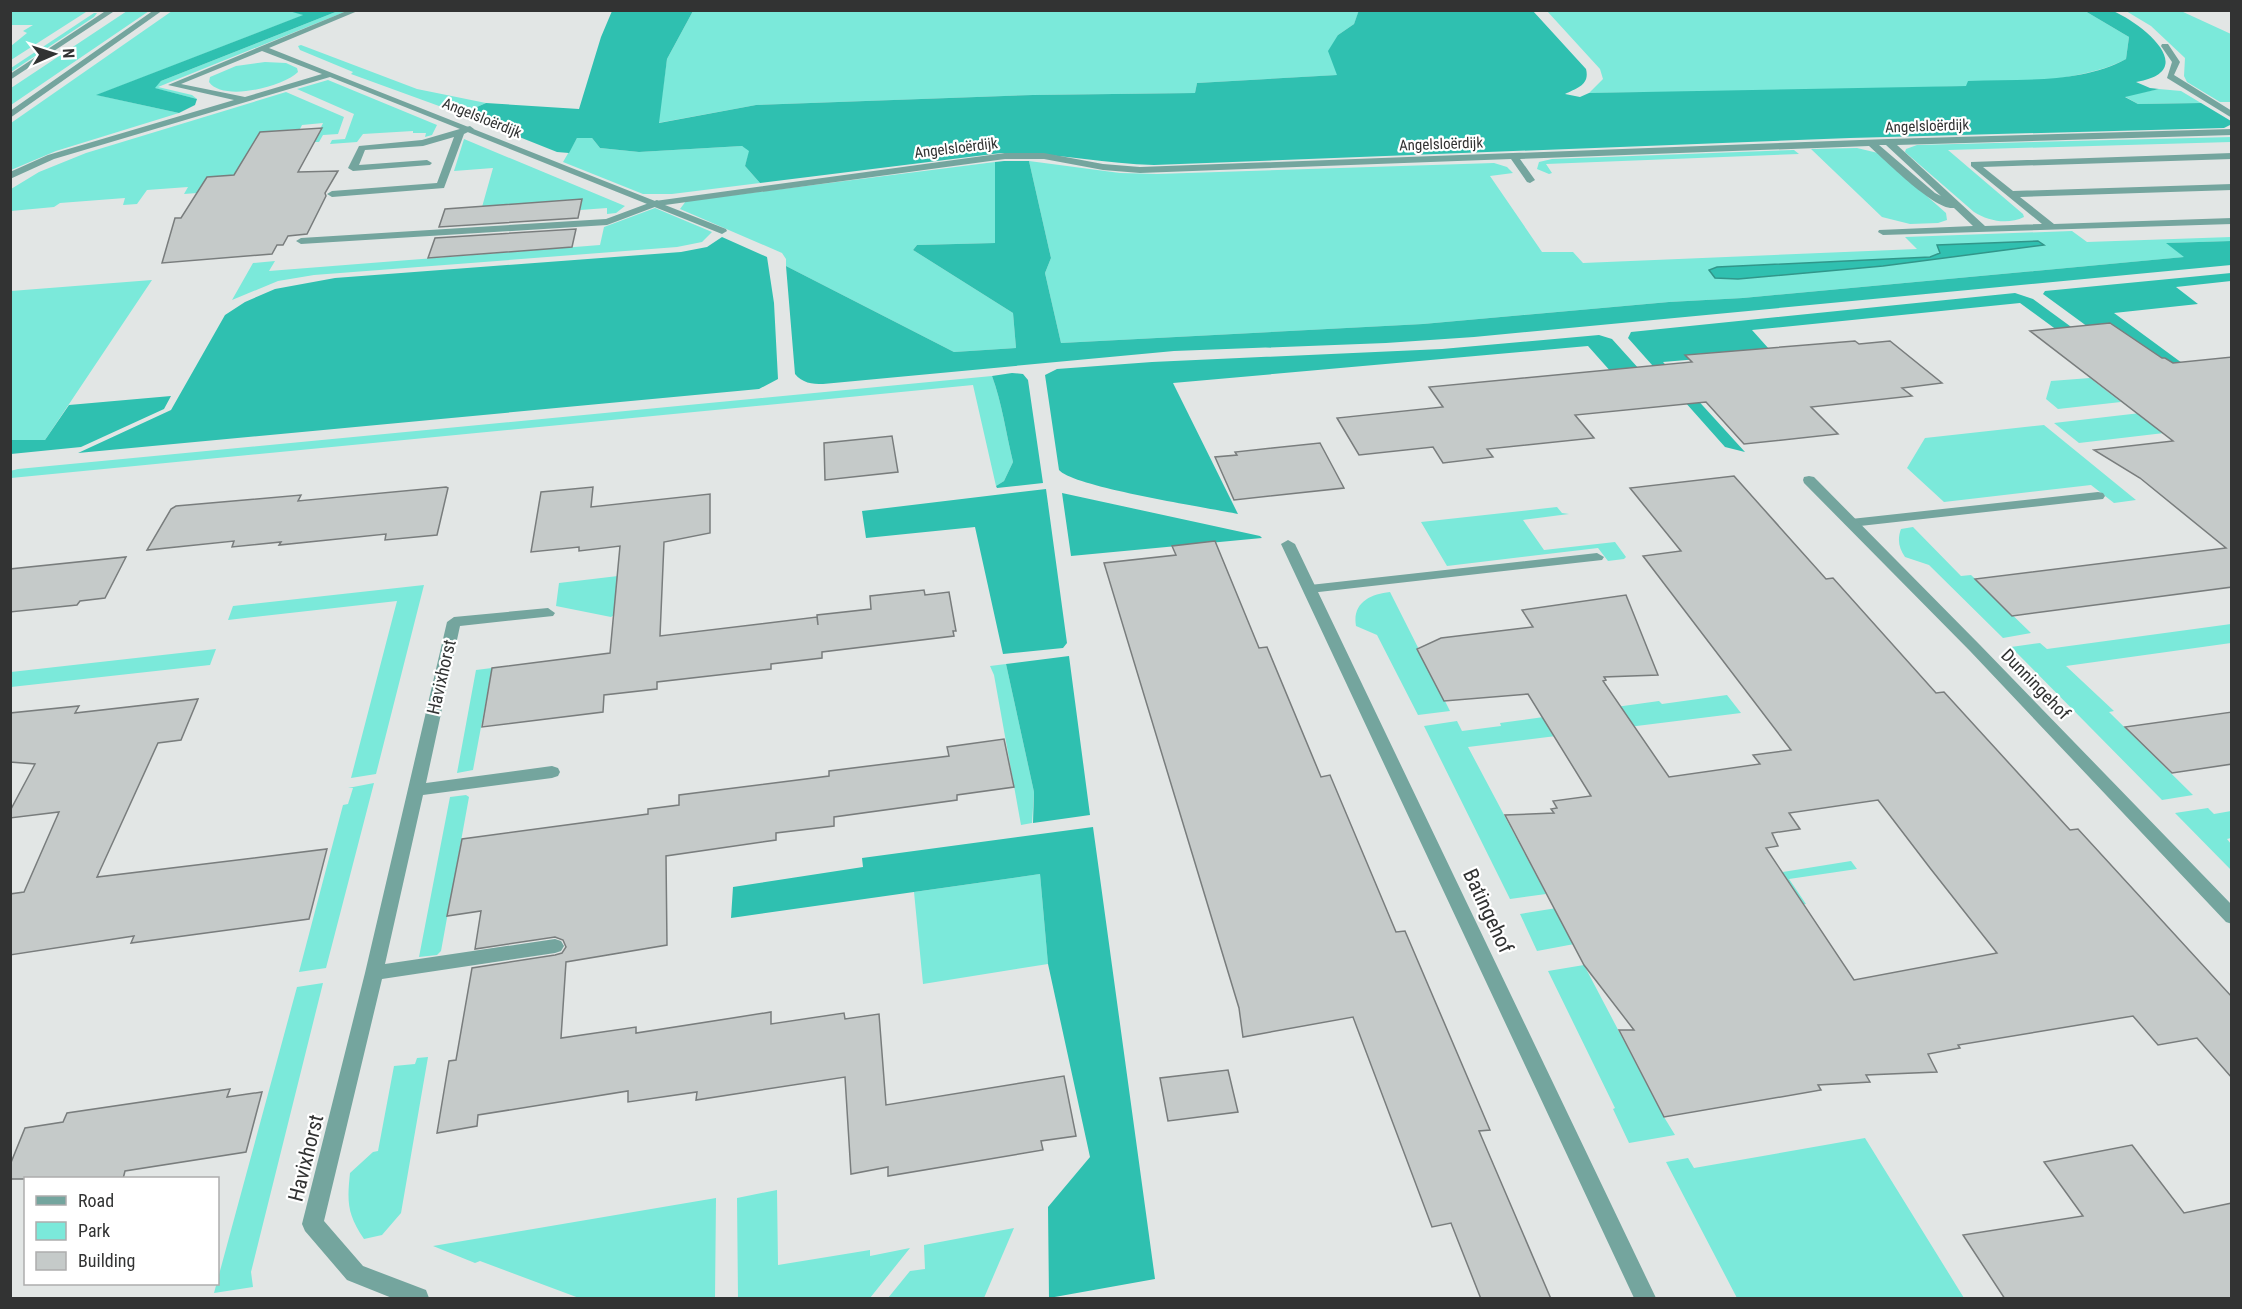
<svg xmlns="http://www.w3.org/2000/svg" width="2242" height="1309" font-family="'Roboto Condensed',sans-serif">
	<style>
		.green { fill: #7be9da; fill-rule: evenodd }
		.forest { fill: #2fc0b0 }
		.water { fill: #30c0b0; stroke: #31968a; stroke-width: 1.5 }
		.building { fill: #c5cac9; stroke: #797d7d; stroke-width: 1.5; fill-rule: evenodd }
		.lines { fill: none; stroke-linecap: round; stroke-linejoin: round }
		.service { fill: #74a59e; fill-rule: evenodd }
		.minor { fill: #74a59e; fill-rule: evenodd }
		.tertiary { fill: #74a59e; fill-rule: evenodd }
		.labels { text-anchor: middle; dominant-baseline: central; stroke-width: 4.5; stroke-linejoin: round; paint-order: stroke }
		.far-street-label { font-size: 15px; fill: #323333; stroke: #fff }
		.street-label { font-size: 18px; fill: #323333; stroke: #fff }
		.near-street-label { font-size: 21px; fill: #323333; stroke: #fff }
	</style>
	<rect width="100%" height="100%" fill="#e2e6e5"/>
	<path class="green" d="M 289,10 L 304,15 L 97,95 L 179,113 L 56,151 L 11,170 L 11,123 L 172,11 Z
		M 127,11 L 149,11 L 11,105 L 11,88 Z
		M 338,11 L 347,11 L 158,87 L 192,95 L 197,99 L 154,88 L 161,81 Z
		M 693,11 L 1359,11 L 1354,24 L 1338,35 L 1334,64 L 1338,75 L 1197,83 L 1195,93 L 1033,95 L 756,105 L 658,123 L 667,59 Z
		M 1547,11 L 2085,11 L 2129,37 L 2126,59 C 2075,87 1959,86 1898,88 C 1795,91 1692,92 1589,93 L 1603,79 L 1600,69 Z
		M 2126,11 L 2181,11 L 2231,34 L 2231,102 L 2220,102 L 2187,82 L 2184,76 L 2185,58 L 2151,26 Z
		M 11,12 L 86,12 L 11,60 L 11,46 L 27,33 L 23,31 L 33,25 L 11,25 Z
		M 94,13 L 97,13 L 94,17 L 11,72 L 11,68 Z
		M 301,45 L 417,89 L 486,103 L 461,114 L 351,74 L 353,72 L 300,50 L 298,46 Z
		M 265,62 L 286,63 L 297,68 L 298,72 C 283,87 223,102 209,82 L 210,77 L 236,66 Z
		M 328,80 L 437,125 L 432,135 L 425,137 L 426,133 L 413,133 L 413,131 L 363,134 L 357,142 L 330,144 L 332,140 L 345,139 L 354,114 L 297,89 Z
		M 2159,89 L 2181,91 L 2201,103 L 2138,104 L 2124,96 Z
		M 286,92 L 344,117 L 338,134 L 323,135 L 319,142 L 314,142 L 323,123 L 302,125 L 300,129 L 260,132 L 234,175 L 207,177 L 197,193 L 184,194 L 188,187 L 147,190 L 137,204 L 123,205 L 125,198 L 60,203 L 54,207 L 11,211 L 11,189 L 39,172 L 86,153 Z
		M 2232,137 L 2231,142 L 1948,150 L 2023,214 L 2024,217 C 2008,225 1988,221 1974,212 L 1905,152 L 1906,149 L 1917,145 Z
		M 577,138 L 592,138 L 600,148 L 639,152 L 742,146 L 750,150 L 745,166 L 760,183 L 672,194 L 643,194 L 563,162 Z
		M 464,139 L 625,206 L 616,213 L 607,214 L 607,208 L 580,210 L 582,199 L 482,207 L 493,168 L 454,171 Z
		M 1857,148 L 1878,153 L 1946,213 L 1947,220 L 1938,223 L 1910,224 L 1882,217 L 1811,149 Z
		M 1794,150 L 1799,154 L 1546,164 L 1552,173 L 1549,174 L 1537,169 L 1539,162 L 1552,159 Z
		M 1029,161 L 1120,173 L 1157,174 L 1494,163 L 1507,167 L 1513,173 L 1490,176 L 1542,252 L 1573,252 L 1583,263 L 1917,249 L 1905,237 L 2072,231 L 2087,242 L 2231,237 L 2231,241 L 2167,243 L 2185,257 L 1743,298 L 1669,302 L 1423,324 L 1061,343 L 1045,273 L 1051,258 ZM 2038,241 L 2042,245 L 1883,266 L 1717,267 L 1930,257 L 1941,253 L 1938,245 Z
		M 995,162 L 995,243 L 917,245 L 913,250 L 1013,313 L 1016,348 L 954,352 L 786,266 L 786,259 L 782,253 L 680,209 L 686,201 Z
		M 655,208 L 712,232 L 702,242 L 677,247 L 314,275 L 278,281 L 232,300 L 253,263 L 275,261 L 269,271 L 600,245 L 604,227 Z
		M 152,280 L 45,440 L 11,440 L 11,291 Z
		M 992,376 C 1002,403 1006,433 1013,462 L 1004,481 L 996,486 L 973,385 L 11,478 L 10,471 L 18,469 Z
		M 2090,378 L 2121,402 L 2058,409 L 2046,399 L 2051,381 Z
		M 2175,409 L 2232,425 L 2079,443 L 2054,423 Z
		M 2044,425 L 2136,500 L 2114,503 L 2091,485 L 1944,502 L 1907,468 L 1925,438 Z
		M 1557,507 L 1562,513 L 1569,514 L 1523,520 L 1544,550 L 1615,542 L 1626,557 L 1624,559 L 1608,561 L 1598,548 L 1447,566 L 1421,522 Z
		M 1913,527 L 1961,576 L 1971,575 L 2031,633 L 2003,638 L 1929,565 L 1905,557 C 1899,548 1897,540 1901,529 Z
		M 618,576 L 614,615 L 611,617 L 556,606 L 559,583 Z
		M 424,585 L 376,774 L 351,778 L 397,601 L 228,620 L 233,606 Z
		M 1390,592 L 1450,711 L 1418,715 L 1377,635 L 1356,626 C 1352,603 1370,594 1390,592 Z
		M 2231,624 L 2231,643 L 2066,666 L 2114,711 L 2109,712 L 2193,795 L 2162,800 L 2011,647 L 2040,643 L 2047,649 Z
		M 216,649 L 210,665 L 11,687 L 11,672 Z
		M 1006,664 L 1034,792 L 1032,823 L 1021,825 L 994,675 L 990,666 Z
		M 492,668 L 473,770 L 457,773 L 476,670 Z
		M 1727,695 L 1741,713 L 1468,747 L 1546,894 L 1510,899 L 1424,726 L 1457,721 L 1462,731 L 1501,726 L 1500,723 L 1659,701 L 1662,704 Z
		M 374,783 L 326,968 L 299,972 L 343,805 L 348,804 L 353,788 L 348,788 Z
		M 466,795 L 469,797 L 441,951 L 437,955 L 419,957 L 450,797 Z
		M 2208,808 L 2214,814 L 2231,811 L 2231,838 L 2227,839 L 2231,844 L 2231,870 L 2175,813 Z
		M 1851,861 L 1857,869 L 1789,879 L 1806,904 L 1713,918 L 1537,951 L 1520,914 Z
		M 1040,874 L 1048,964 L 923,984 L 914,892 Z
		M 1584,965 L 1664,1117 L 1675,1135 L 1629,1143 L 1613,1109 L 1615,1108 L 1548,971 Z
		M 323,983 L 251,1272 L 253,1287 L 214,1293 L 297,987 Z
		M 428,1057 L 401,1213 L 382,1235 L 364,1239 C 347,1214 347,1202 350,1173 L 373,1152 L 378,1151 L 394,1066 L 415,1064 L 417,1058 Z
		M 1865,1138 L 1964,1298 L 1737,1298 L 1666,1162 L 1688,1158 L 1694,1168 Z
		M 777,1190 L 778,1265 L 870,1250 L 870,1256 L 910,1248 L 870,1298 L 738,1298 L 737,1198 Z
		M 716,1198 L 715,1298 L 579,1298 L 480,1261 L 475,1263 L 433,1246 Z
		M 1014,1228 L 984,1298 L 888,1298 L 910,1271 L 925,1269 L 924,1245 Z"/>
	<path class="forest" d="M 1359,10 L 1533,11 L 1586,69 C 1590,85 1577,88 1565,94 L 1580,97 L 1589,93 L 1966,86 L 1968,81 C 2019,79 2080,84 2126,59 L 2129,37 L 2085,11 C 2093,11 2105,8 2113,11 C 2143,24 2201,71 2136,82 L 2150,88 L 2159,89 L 2125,97 L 2138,104 L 2201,103 L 2231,121 L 2232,124 L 2224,128 L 1850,138 L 1154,165 C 1102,164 1052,152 1001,153 L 760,183 L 745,166 L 749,151 L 742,146 L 639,152 L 600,148 L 592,138 L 577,138 L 569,153 L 557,152 L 461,114 L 486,103 L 579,109 L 601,37 L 612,11 L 693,11 L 667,59 L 659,123 L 756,105 L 1033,95 L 1195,93 L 1197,83 L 1337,75 L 1328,51 L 1338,35 L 1354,24 Z
		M 289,11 L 338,11 L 161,81 L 155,88 L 197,99 L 195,105 L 179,113 L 96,95 L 303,15 Z
		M 1004,161 L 1029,161 L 1051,258 L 1045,273 L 1061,343 L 1423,324 L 1669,302 L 1743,298 L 2184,257 L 2166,243 L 2231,241 L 2231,265 L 1474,337 L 1386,343 L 1174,351 L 823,384 C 812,384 802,383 795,374 L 786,266 L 954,352 L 1016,348 L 1013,313 L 913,250 L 917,245 L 995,243 L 995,162 Z
		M 722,237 L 767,257 L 774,303 L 778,379 L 759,389 L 78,453 L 171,410 L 225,315 L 245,302 L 275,289 L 335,278 L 681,252 L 707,247 Z
		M 2231,273 L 2231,281 L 2176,287 L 2198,304 L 2114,313 L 2197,374 L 2181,395 L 2043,294 L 2045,291 Z
		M 2015,293 L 2033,299 L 2167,397 L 2117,374 L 2020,303 L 1752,330 L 1769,349 L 1734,356 L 1663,362 L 1745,452 L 1725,447 L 1628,338 L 1631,332 Z
		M 1599,335 L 1612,339 L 1640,370 L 1612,373 L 1588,346 L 1173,383 L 1238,514 C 1209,508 1073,487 1059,470 L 1045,375 L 1057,369 L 1152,362 L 1442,349 Z
		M 1012,373 L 1023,374 L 1028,380 L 1043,483 L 997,488 L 996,486 L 1004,481 L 1013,462 C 1006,433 1002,403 992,376 Z
		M 171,396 L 164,409 L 81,447 L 11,454 L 11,440 L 45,440 L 69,405 Z
		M 1046,489 L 1067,643 L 1063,648 L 1003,654 L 975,527 L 866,538 L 862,511 Z
		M 1062,493 L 1260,536 L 1262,538 L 1071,556 Z
		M 1069,656 L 1090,815 L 1033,823 L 1034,792 L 1006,664 Z
		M 1093,827 L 1155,1279 L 1049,1298 L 1048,1207 L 1090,1157 L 1048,964 L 1040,874 L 731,918 L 733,887 L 863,867 L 862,858 Z"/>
	<path class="water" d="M 2038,241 L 2044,245 L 1883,266 L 1738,279 L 1715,278 L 1709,270 L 1717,267 L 1930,257 L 1940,253 L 1937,245 Z"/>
	<path class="building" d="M 322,128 L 298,172 L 338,171 L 325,193 L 326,196 L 307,234 L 288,236 L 283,245 L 277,245 L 272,254 L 162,263 L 175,218 L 181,218 L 207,177 L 234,175 L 260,132 Z
		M 582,199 L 578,218 L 439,227 L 445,209 Z
		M 576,229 L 572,247 L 428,258 L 435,238 Z
		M 2110,323 L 2162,358 L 2165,358 L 2173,363 L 2232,357 L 2232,587 L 2012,616 L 1975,579 L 2226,548 L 2140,478 L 2094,450 L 2173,441 L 2030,331 Z
		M 1855,341 L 1859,344 L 1890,341 L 1942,383 L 1902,388 L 1912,396 L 1811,407 L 1838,434 L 1744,444 L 1706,402 L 1575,415 L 1594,438 L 1487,449 L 1493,457 L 1443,463 L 1433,447 L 1359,455 L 1337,418 L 1443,407 L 1429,387 L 1692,362 L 1685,355 Z
		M 892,436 L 898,472 L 825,480 L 824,443 Z
		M 1320,443 L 1344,488 L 1234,500 L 1215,457 L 1237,455 L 1235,452 Z
		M 1734,476 L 1826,579 L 1833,578 L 1936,693 L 1944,692 L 2070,830 L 2078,829 L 2232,997 L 2232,1078 L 2197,1038 L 2158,1045 L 2133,1016 L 1958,1045 L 1960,1048 L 1928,1054 L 1937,1072 L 1866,1075 L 1870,1082 L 1818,1085 L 1821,1090 L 1664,1117 L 1619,1030 L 1634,1030 L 1584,965 L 1505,815 L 1554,813 L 1551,809 L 1557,808 L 1553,801 L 1591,796 L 1528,694 L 1444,701 L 1417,649 L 1441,638 L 1533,627 L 1522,610 L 1626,595 L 1658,675 L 1604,677 L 1606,680 L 1603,681 L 1669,777 L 1760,764 L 1753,755 L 1791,750 L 1643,556 L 1681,551 L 1630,488 ZM 1878,800 L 1930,868 L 1997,953 L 1854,980 L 1766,848 L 1778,846 L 1772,833 L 1800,829 L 1789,813 Z
		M 446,487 L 448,488 L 437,535 L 385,540 L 386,534 L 279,545 L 281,542 L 232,547 L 234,541 L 147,550 L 171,509 L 176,506 L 301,495 L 298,501 Z
		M 593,487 L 591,507 L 710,494 L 710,533 L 664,542 L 660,636 L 817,617 L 818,625 L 817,615 L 871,609 L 870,596 L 924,590 L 925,595 L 949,592 L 956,631 L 953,631 L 954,636 L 822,652 L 822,658 L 771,664 L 771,669 L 657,682 L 657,689 L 604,695 L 603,712 L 482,727 L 492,668 L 610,653 L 620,546 L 579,551 L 579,547 L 531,552 L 541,492 Z
		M 1215,541 L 1259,648 L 1267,647 L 1321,777 L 1330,775 L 1396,932 L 1405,931 L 1490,1130 L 1479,1131 L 1551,1299 L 1481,1299 L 1451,1223 L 1432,1227 L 1353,1017 L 1243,1037 L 1239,1008 L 1104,563 L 1176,555 L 1172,546 Z
		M 126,557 L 105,598 L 80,601 L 77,605 L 10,612 L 10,569 Z
		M 198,699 L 181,740 L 158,743 L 97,877 L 327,849 L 309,919 L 131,943 L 134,936 L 10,955 L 10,894 L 24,892 L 59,812 L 10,818 L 10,811 L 35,764 L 10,762 L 10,713 L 79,706 L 75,713 Z
		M 2232,712 L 2232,764 L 2172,773 L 2125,727 Z
		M 1004,739 L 1014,787 L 957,795 L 957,800 L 834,817 L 834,826 L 776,833 L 776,840 L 666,856 L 667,945 L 566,962 L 561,1038 L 636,1027 L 636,1033 L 771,1012 L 771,1024 L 844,1013 L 845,1019 L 879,1014 L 886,1105 L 1064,1076 L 1076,1136 L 1041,1141 L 1043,1150 L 888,1176 L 888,1167 L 851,1174 L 845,1077 L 696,1100 L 697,1092 L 628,1102 L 628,1091 L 478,1115 L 477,1126 L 437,1133 L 449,1061 L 456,1060 L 472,968 L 555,955 L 562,953 L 566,947 L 563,940 L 555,937 L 475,949 L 481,911 L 447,916 L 462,839 L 648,814 L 648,809 L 679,805 L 679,795 L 829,776 L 829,771 L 949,756 L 947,747 Z
		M 1228,1070 L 1238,1112 L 1168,1121 L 1160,1078 Z
		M 230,1089 L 227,1097 L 262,1092 L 246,1152 L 125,1171 L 123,1179 L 10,1179 L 10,1165 L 25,1128 L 63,1122 L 67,1113 Z
		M 2132,1145 L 2184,1213 L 2232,1203 L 2232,1299 L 2005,1299 L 1963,1235 L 2083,1216 L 2044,1162 Z"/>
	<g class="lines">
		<path class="service" d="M 2162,44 L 2168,44 L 2180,62 L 2174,75 L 2232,111 L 2232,118 L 2167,78 L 2172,62 L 2161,46 Z
			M 470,126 L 474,129 L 464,134 L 444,188 L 332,197 L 327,194 L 332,191 L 437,183 L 454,137 L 423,146 L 365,150 L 359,165 L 427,160 L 432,163 L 430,165 L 353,171 L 348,168 L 359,146 L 422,140 Z
			M 2232,129 L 2232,135 L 1897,145 L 1985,226 L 2042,224 L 1971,166 L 1971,162 L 2232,153 L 2232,159 L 1983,167 L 2013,191 L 2232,184 L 2232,190 L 2020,197 L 2054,224 L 2232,218 L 2232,224 L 1883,235 L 1878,232 L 1879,230 L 1973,226 L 1954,208 C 1935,211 1884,159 1869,146 L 1520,159 L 1535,180 L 1530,183 L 1527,182 L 1511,159 L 1140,173 L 1103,170 L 1044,159 L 1005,159 L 1000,156 L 1005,153 L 1044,153 L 1103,164 L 1140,167 L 1888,139 ZM 1879,145 L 1886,145 L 1941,196 L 1935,193 Z
			M 657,200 L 662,203 L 660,205 L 607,225 L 301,244 L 296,241 L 301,238 L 606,219 Z
			M 2098,492 L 2103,493 L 2105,496 L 2103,499 L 1851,527 L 1844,523 L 1851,519 Z
			M 1597,553 L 1604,557 L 1602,560 L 1310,593 L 1303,589 L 1310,585 Z"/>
		<path class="minor" d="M 349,10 L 360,10 L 269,48 L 655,201 L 1005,153 L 1010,156 L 1005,159 L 665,205 L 726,229 L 727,231 L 722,234 L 330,77 L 54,159 L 10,179 L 10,172 L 48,155 L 234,100 L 168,85 ZM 262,51 L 322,74 L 245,97 L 181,84 Z
			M 1809,476 L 1814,477 L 1980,645 L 2232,905 L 2232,924 L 2226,922 L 1970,651 L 1804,483 L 1803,480 L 1804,477 Z
			M 1288,540 L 1295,544 L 1656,1298 L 1634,1298 L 1281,544 Z
			M 548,608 L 555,613 L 553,616 L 460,626 L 426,783 L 552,766 L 558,768 L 560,772 L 558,776 L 552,778 L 423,795 L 385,964 L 555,939 L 561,941 L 564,946 L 561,951 L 555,953 L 382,979 L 324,1221 L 363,1266 L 426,1290 L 429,1298 L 392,1298 L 347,1280 L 305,1231 L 302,1224 L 365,973 L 447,622 L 454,617 Z"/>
		<path class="tertiary" d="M 107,10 L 116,10 L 10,80 L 10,74 Z
			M 154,10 L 163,10 L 10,118 L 10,111 Z"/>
	</g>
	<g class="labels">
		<g class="far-street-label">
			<text transform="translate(482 118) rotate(22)">Angelsloërdijk</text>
			<text transform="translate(1927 126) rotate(-2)">Angelsloërdijk</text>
			<text transform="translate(1441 144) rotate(-2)">Angelsloërdijk</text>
			<text transform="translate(956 148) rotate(-7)">Angelsloërdijk</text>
		</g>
		<g class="street-label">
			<text transform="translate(441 677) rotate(-77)">Havixhorst</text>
			<text transform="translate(2036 684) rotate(46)">Dunningehof</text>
		</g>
		<g class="near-street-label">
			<text transform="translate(1488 911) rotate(65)">Batingehof</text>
			<text transform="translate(306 1158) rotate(-76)">Havixhorst</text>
		</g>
	</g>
	<rect width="2242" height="1309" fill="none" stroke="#323333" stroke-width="24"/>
	<rect x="24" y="1177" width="195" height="108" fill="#ffffff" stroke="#adadad" stroke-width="1.5"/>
	<rect x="36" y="1196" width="30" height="9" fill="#74a59e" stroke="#adadad" stroke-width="1.5"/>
	<text x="78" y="1207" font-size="18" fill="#323333">Road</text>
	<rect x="36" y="1222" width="30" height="18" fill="#7be9da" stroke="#adadad" stroke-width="1.5"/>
	<text x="78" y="1237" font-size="18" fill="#323333">Park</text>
	<rect x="36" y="1252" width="30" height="18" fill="#c5cac9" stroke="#adadad" stroke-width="1.5"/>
	<text x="78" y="1267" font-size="18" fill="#323333">Building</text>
	<g transform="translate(54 54) rotate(87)" stroke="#ffffff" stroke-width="4.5" paint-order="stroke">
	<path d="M0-4.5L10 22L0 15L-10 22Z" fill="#323333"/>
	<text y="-9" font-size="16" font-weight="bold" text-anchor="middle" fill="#323333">N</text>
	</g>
</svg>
